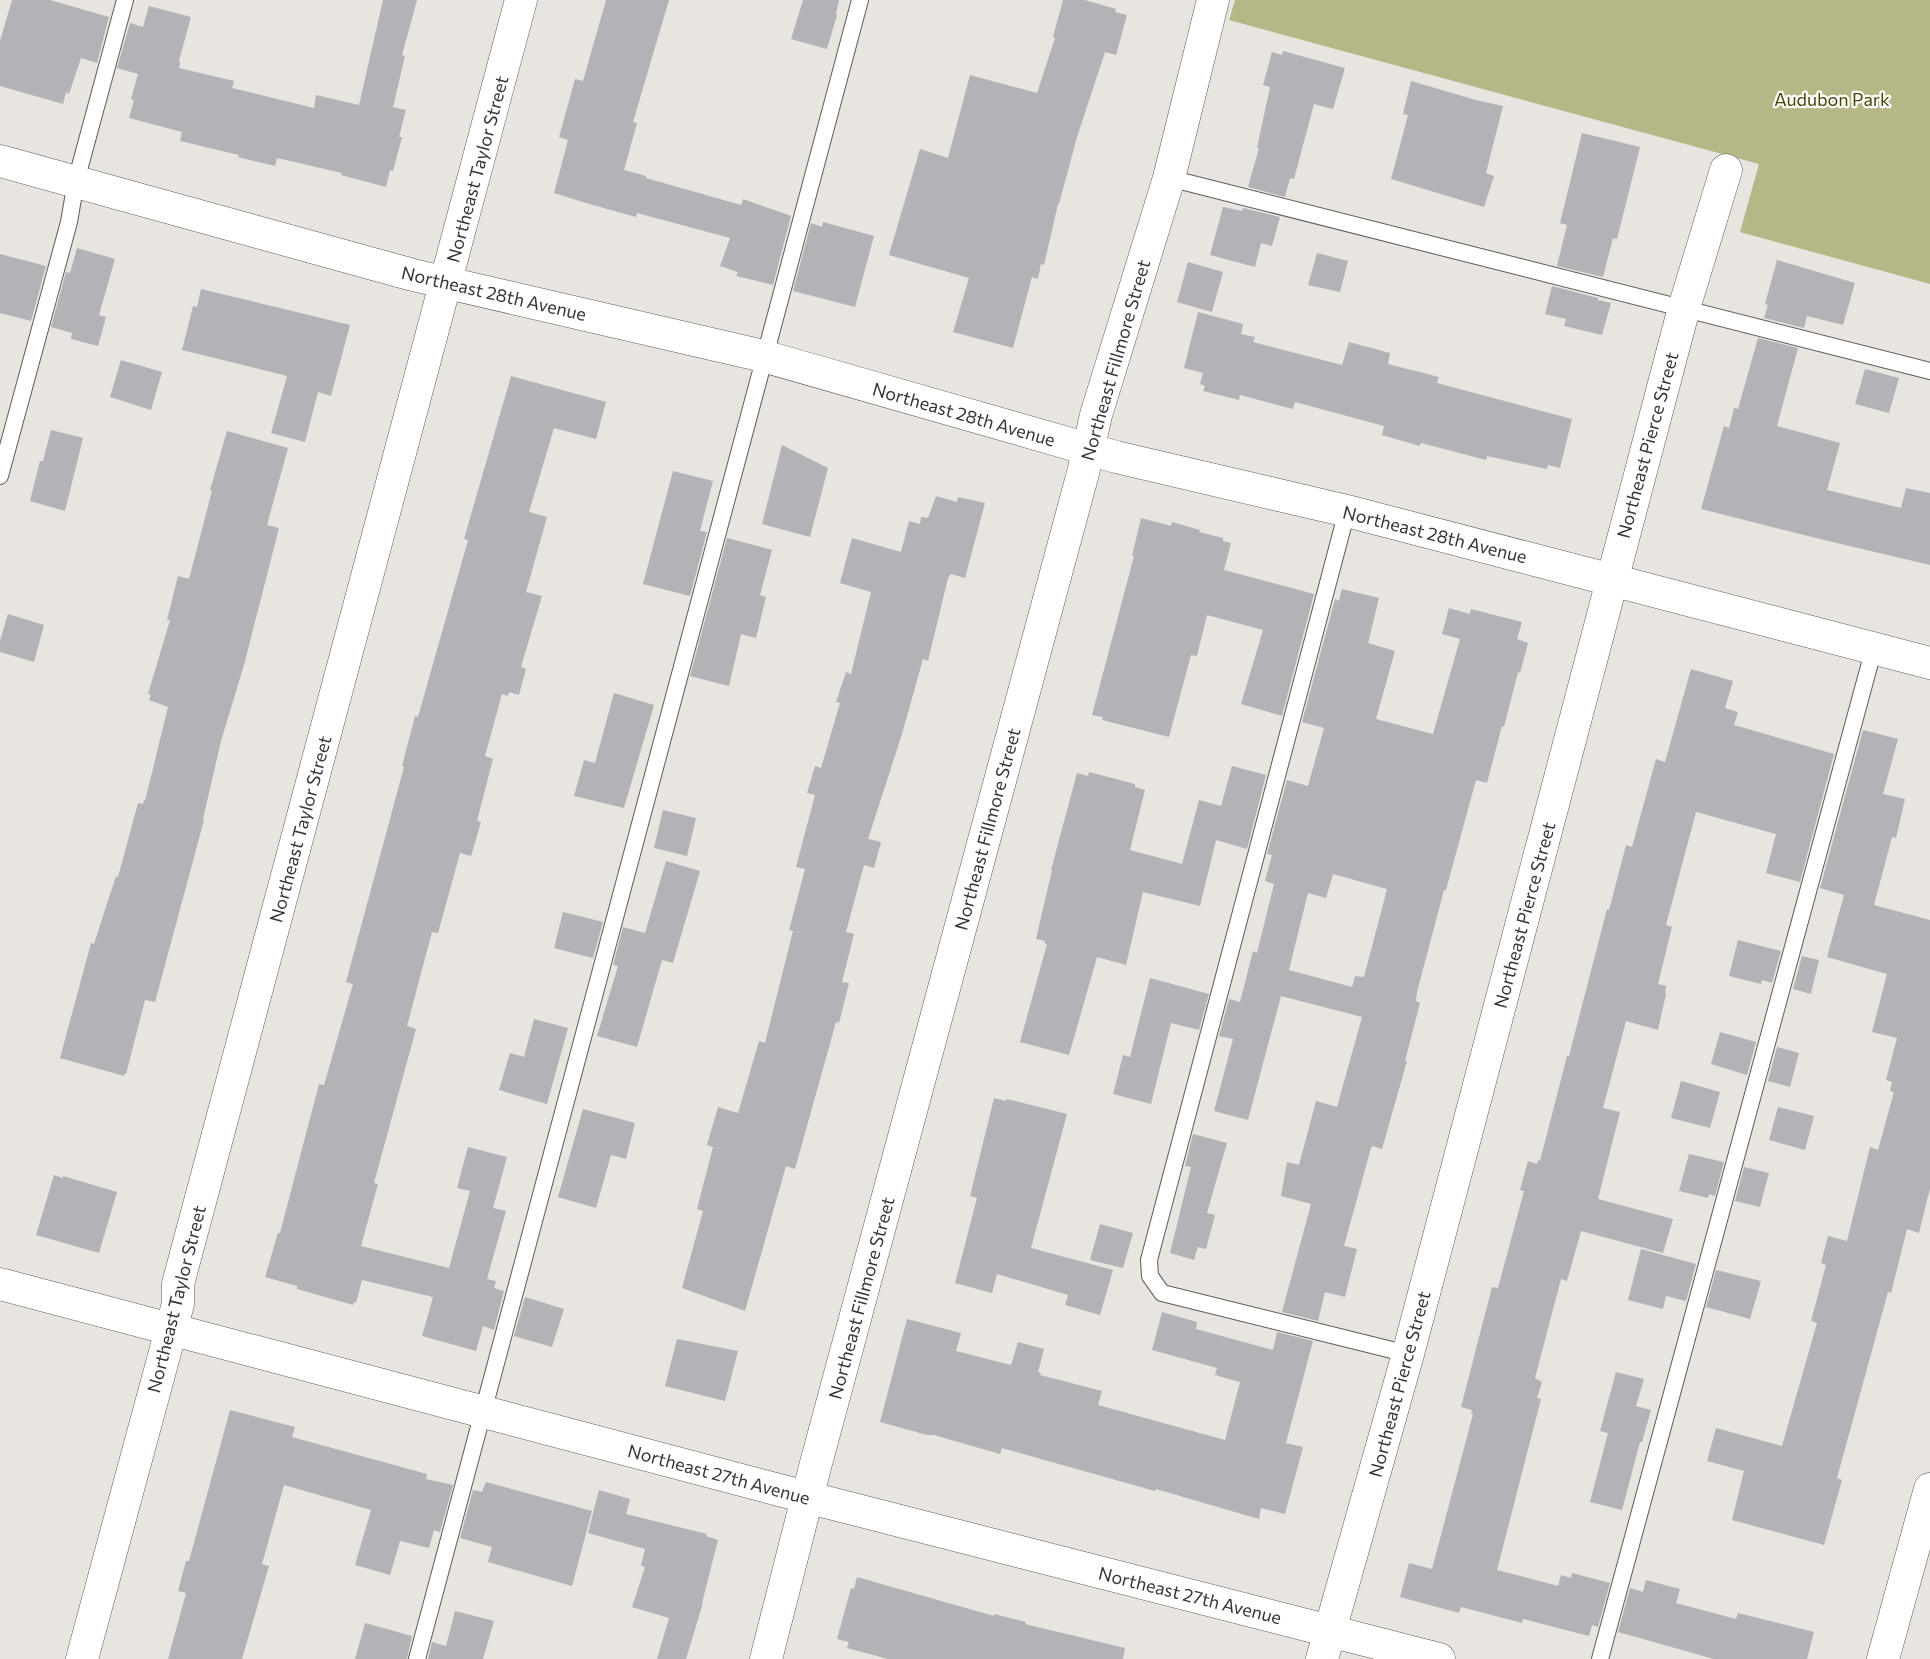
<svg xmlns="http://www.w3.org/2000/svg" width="1930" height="1659" font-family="Commissioner,sans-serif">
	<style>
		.green { fill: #b5b886 }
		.building { fill: #b2b2b7; fill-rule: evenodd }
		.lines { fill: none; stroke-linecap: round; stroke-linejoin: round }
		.service-casing { stroke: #5f5b58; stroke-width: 18 }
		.minor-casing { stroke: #5f5b58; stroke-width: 33 }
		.service { stroke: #fff; stroke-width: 16 }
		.minor { stroke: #fff; stroke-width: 32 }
		.labels { text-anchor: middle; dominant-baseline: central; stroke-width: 4.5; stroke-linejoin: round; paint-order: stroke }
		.park-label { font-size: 18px; fill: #454506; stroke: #fff }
		.street-label { font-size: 18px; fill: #363533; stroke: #fff }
	</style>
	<rect width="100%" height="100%" fill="#e8e4df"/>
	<path class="green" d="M 1235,0 L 1930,0 L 1930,284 L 1740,232 L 1759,164 L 1229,20 Z"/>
	<path class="building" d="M 12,0 L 50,0 L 109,17 L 97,63 L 81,58 L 69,94 L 66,92 L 63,104 L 0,86 L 0,41 Z
		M 383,0 L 417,0 L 402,55 L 405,56 L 393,107 L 406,110 L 399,137 L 402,137 L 393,171 L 390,170 L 386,187 L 341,175 L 342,173 L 277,158 L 275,166 L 238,157 L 239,155 L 180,141 L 182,132 L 129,118 L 134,100 L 131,99 L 138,74 L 117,68 L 130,23 L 143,27 L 149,6 L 191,17 L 179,61 L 180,62 L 179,68 L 234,81 L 232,88 L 314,108 L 316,95 L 359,105 Z
		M 606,0 L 669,0 L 633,122 L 637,123 L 624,170 L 646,176 L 646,178 L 741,205 L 743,199 L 791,216 L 773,285 L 736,276 L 738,272 L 720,266 L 730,238 L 637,213 L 636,217 L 586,203 L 554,193 L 568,140 L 559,137 L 575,79 L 583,81 Z
		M 803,0 L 839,0 L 836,14 L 837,15 L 827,49 L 791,39 Z
		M 1063,0 L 1085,0 L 1116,9 L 1115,12 L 1127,15 L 1116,55 L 1105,52 L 1077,137 L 1059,204 L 1058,204 L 1044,265 L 1041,264 L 1038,279 L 1032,277 L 1013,348 L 953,332 L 969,278 L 889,255 L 920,149 L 948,158 L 970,75 L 1037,93 L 1055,38 L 1053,37 Z
		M 1283,51 L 1345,68 L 1333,109 L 1314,104 L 1294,179 L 1290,178 L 1285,197 L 1248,187 L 1259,148 L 1257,148 L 1270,87 L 1263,85 L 1272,52 L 1282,55 Z
		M 1411,81 L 1476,100 L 1503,106 L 1486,173 L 1494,176 L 1484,207 L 1391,179 L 1408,115 L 1403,114 Z
		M 1582,133 L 1640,147 L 1617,239 L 1613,238 L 1603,277 L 1557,266 L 1567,225 L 1560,223 Z
		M 1223,207 L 1242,211 L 1243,208 L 1280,217 L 1272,246 L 1261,243 L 1255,267 L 1210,255 Z
		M 823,222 L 874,236 L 855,307 L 793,291 L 811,223 L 822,227 Z
		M 77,248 L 115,259 L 99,315 L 106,317 L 98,346 L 71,339 L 72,333 L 51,327 L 66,272 L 70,273 Z
		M 1317,253 L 1348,261 L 1340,292 L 1308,285 Z
		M 0,254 L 46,266 L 31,321 L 0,313 Z
		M 1777,260 L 1855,283 L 1843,325 L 1807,316 L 1804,328 L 1764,318 L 1768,305 L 1765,304 Z
		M 1188,262 L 1223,272 L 1212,312 L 1177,302 Z
		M 1552,286 L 1598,298 L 1598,300 L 1611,303 L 1602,335 L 1564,326 L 1566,319 L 1545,314 Z
		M 201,289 L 350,325 L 331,396 L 318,392 L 305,442 L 271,433 L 287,376 L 182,350 L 193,306 L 197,307 Z
		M 1198,312 L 1243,324 L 1241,334 L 1255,337 L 1253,342 L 1342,365 L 1349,342 L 1390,353 L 1388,364 L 1439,377 L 1437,383 L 1572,419 L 1560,468 L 1548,465 L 1547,469 L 1487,456 L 1486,460 L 1421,443 L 1420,446 L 1382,435 L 1384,426 L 1295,402 L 1293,409 L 1240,395 L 1239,400 L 1203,391 L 1205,386 L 1200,384 L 1203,373 L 1184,368 Z
		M 1758,338 L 1798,348 L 1777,426 L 1840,443 L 1827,490 L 1901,508 L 1906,488 L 1930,493 L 1930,565 L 1824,540 L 1701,509 L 1724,426 L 1729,428 L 1734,408 L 1738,409 Z
		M 121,360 L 162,372 L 151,410 L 110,397 Z
		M 1865,369 L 1899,378 L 1889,413 L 1855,404 Z
		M 511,376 L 606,402 L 596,439 L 554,428 L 529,512 L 547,517 L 526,592 L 542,596 L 521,667 L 526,669 L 519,695 L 509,692 L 508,696 L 502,694 L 485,756 L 493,759 L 477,821 L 481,822 L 471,856 L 460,853 L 438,933 L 432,932 L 407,1026 L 416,1029 L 374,1183 L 378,1184 L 361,1246 L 449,1268 L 470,1191 L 457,1188 L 468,1147 L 507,1157 L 493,1208 L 506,1211 L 487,1279 L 496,1281 L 494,1288 L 504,1291 L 494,1330 L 483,1326 L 476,1351 L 422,1336 L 433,1297 L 362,1280 L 356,1303 L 354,1302 L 353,1305 L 297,1289 L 297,1286 L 265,1277 L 278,1233 L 280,1233 L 319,1084 L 324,1085 L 353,984 L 346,982 L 404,767 L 402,766 L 415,716 L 418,717 L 468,540 L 464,539 Z
		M 51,430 L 83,438 L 65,511 L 30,501 L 40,461 L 43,461 Z
		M 227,431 L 288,448 L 267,525 L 279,528 L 244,665 L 221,741 L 203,819 L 204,820 L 155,1002 L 145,1000 L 126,1074 L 124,1074 L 124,1076 L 60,1058 L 91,943 L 94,944 L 116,876 L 118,877 L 138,803 L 143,804 L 144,800 L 145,801 L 168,707 L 149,700 L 151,695 L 148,694 L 170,620 L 167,620 L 178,576 L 189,579 L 212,491 L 210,490 Z
		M 782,445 L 828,468 L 810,537 L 762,524 Z
		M 673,471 L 713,481 L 700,531 L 707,532 L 690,596 L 643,584 Z
		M 936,496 L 957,502 L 958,497 L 985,503 L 965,578 L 951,574 L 948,578 L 928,661 L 923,659 L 902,734 L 868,839 L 881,842 L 874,868 L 864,865 L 846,932 L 854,934 L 842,982 L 849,983 L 839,1023 L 836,1022 L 795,1169 L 786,1166 L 745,1311 L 682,1288 L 703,1211 L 697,1209 L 713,1147 L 707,1145 L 718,1107 L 738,1113 L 759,1041 L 765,1043 L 793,931 L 789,930 L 805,869 L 796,867 L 815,795 L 807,793 L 815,766 L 821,768 L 840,703 L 836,702 L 846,672 L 851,674 L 871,592 L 840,583 L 852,538 L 901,552 L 909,521 L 920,524 L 921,517 L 928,518 Z
		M 1141,518 L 1171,526 L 1172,522 L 1200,530 L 1199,532 L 1223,538 L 1223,541 L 1231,543 L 1224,570 L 1314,594 L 1282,716 L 1241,704 L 1263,630 L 1207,615 L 1197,656 L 1191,655 L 1169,737 L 1102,720 L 1103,717 L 1092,715 L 1134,556 L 1132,556 Z
		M 727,538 L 772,550 L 760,595 L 766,597 L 756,638 L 741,634 L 729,686 L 690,676 Z
		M 1342,589 L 1379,598 L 1368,643 L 1395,651 L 1376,719 L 1433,734 L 1460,639 L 1442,634 L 1449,608 L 1470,614 L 1471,609 L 1522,622 L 1517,639 L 1528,643 L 1520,673 L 1518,672 L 1504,727 L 1502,726 L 1487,783 L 1476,780 L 1446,890 L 1444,890 L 1417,992 L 1416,1001 L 1420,1003 L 1405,1061 L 1407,1061 L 1382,1149 L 1373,1146 L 1371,1148 L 1344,1246 L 1357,1249 L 1345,1297 L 1325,1292 L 1318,1321 L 1282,1312 L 1311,1204 L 1281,1196 L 1287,1162 L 1299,1165 L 1316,1101 L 1337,1107 L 1362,1017 L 1281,996 L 1248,1120 L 1214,1111 L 1233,1039 L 1219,1036 L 1229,999 L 1240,1002 L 1253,951 L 1257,953 L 1274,884 L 1265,881 L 1272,855 L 1267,854 L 1287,780 L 1308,786 L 1324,728 L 1302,722 L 1335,599 L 1339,601 ZM 1333,874 L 1387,889 L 1364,977 L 1355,976 L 1352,987 L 1289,970 L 1308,893 L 1326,898 Z
		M 8,614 L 44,625 L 34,662 L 0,652 L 0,641 Z
		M 1691,669 L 1733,681 L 1725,708 L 1738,712 L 1734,725 L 1834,754 L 1800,882 L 1766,873 L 1776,834 L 1696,812 L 1666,925 L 1672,927 L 1658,984 L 1666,986 L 1665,993 L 1666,994 L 1658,1030 L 1626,1021 L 1603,1108 L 1620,1112 L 1598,1199 L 1673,1219 L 1663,1253 L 1581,1231 L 1567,1281 L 1561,1279 L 1535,1378 L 1542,1382 L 1537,1398 L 1541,1399 L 1497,1570 L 1558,1586 L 1561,1575 L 1571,1578 L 1572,1573 L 1610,1583 L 1598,1627 L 1592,1625 L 1589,1636 L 1523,1619 L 1522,1623 L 1461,1607 L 1459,1613 L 1400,1597 L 1409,1563 L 1432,1569 L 1473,1414 L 1471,1413 L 1472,1410 L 1461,1407 L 1492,1287 L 1498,1288 L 1524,1191 L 1520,1190 L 1528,1161 L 1537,1164 L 1538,1160 L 1540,1161 L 1567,1056 L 1569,1056 L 1607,909 L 1609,910 L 1626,845 L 1632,847 L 1656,759 L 1665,762 Z
		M 614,693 L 654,705 L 624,808 L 574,796 L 584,760 L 595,763 Z
		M 1863,730 L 1898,739 L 1883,794 L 1905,799 L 1896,838 L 1892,837 L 1874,905 L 1930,920 L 1930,1188 L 1919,1233 L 1907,1229 L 1891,1293 L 1888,1292 L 1837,1478 L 1842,1480 L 1824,1545 L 1732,1520 L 1744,1471 L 1707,1461 L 1716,1428 L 1782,1446 L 1817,1323 L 1811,1321 L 1826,1265 L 1821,1263 L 1828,1236 L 1847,1241 L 1870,1147 L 1878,1150 L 1894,1092 L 1890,1091 L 1892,1082 L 1886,1080 L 1897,1038 L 1872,1032 L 1887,974 L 1827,957 L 1844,895 L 1820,888 Z
		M 1232,766 L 1266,775 L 1247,849 L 1216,840 L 1200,906 L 1143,892 L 1126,965 L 1097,957 L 1069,1055 L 1020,1042 L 1047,944 L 1044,943 L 1045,941 L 1036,939 L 1052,870 L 1051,870 L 1077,773 L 1088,776 L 1089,772 L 1135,784 L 1135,787 L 1145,790 L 1130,850 L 1182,864 L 1199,800 L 1221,806 Z
		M 663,810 L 696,818 L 687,856 L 654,848 Z
		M 666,861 L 700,871 L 673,963 L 662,960 L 637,1047 L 597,1036 L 618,966 L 613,965 L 623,927 L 645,933 Z
		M 563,912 L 603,922 L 593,958 L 554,948 Z
		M 1738,940 L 1781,951 L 1772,983 L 1762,980 L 1761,984 L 1729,976 Z
		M 1802,956 L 1819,960 L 1811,994 L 1793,989 Z
		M 1150,978 L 1209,994 L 1199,1030 L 1171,1023 L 1151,1104 L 1113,1094 L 1123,1055 L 1130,1057 Z
		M 534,1019 L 568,1028 L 547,1104 L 499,1090 L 510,1053 L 524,1057 Z
		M 1720,1032 L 1756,1042 L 1747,1075 L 1711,1064 Z
		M 1777,1047 L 1799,1053 L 1790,1087 L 1768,1081 Z
		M 1681,1081 L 1720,1092 L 1710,1128 L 1671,1118 Z
		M 994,1098 L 1006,1101 L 1007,1099 L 1067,1114 L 1031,1248 L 1113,1270 L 1100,1315 L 1065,1305 L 1068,1295 L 997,1274 L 992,1293 L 955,1283 L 977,1198 L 970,1196 Z
		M 1778,1107 L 1814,1116 L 1805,1150 L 1769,1140 Z
		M 583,1109 L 635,1123 L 626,1159 L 611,1155 L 596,1208 L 558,1197 Z
		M 1193,1134 L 1227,1143 L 1207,1213 L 1215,1215 L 1206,1249 L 1198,1247 L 1194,1260 L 1170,1253 L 1191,1167 L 1185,1166 Z
		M 1689,1154 L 1724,1162 L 1715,1196 L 1709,1194 L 1708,1198 L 1679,1191 Z
		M 1744,1167 L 1769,1173 L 1760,1207 L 1735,1201 Z
		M 54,1175 L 63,1178 L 63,1176 L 117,1192 L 99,1253 L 36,1235 Z
		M 1100,1224 L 1133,1233 L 1123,1268 L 1090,1260 Z
		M 1641,1249 L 1696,1264 L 1686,1301 L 1666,1296 L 1663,1309 L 1628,1300 Z
		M 1716,1270 L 1761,1281 L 1750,1319 L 1706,1307 Z
		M 525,1297 L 564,1309 L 552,1347 L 514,1336 Z
		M 1162,1312 L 1197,1322 L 1196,1329 L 1273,1350 L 1277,1332 L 1313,1341 L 1286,1443 L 1303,1447 L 1285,1514 L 1261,1508 L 1259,1519 L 1156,1489 L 1155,1491 L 1002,1448 L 1000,1454 L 934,1435 L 927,1435 L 880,1422 L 907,1319 L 961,1333 L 956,1351 L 1011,1365 L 1018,1342 L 1044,1349 L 1038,1372 L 1041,1373 L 1040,1375 L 1102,1391 L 1098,1405 L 1225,1440 L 1240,1382 L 1215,1375 L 1217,1368 L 1152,1350 Z
		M 677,1339 L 738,1351 L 725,1401 L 665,1386 Z
		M 1616,1372 L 1644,1379 L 1636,1406 L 1651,1410 L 1642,1442 L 1640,1442 L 1622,1510 L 1590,1502 L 1608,1433 L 1600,1431 Z
		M 230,1410 L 295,1427 L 292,1437 L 427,1474 L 426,1479 L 453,1485 L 440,1532 L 434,1530 L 429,1548 L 400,1541 L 390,1575 L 355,1565 L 371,1510 L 284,1485 L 262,1564 L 269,1566 L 242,1659 L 168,1659 L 186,1593 L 178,1591 L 186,1561 L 189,1561 Z
		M 486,1482 L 592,1511 L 572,1586 L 488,1562 L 492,1547 L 460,1538 L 473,1490 L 482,1492 Z
		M 599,1490 L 630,1499 L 626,1514 L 707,1534 L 706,1536 L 718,1540 L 702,1603 L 703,1603 L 686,1659 L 657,1659 L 669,1618 L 632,1607 L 645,1567 L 641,1566 L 645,1549 L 588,1533 Z
		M 857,1577 L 994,1616 L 994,1614 L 1026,1622 L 1025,1624 L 1125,1648 L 1123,1659 L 888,1659 L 847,1648 L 849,1642 L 837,1639 L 851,1588 L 854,1589 Z
		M 1646,1580 L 1680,1589 L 1676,1603 L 1736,1619 L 1738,1613 L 1814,1632 L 1807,1659 L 1714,1659 L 1618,1632 L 1630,1588 L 1643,1592 Z
		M 455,1611 L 494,1621 L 483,1659 L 428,1659 L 432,1642 L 446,1646 Z
		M 365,1623 L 412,1636 L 407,1659 L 355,1659 Z"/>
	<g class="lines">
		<g class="service-casing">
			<path id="service" d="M 1169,178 L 1930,371
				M 0,476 L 69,222 L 76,181 L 125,0
				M 1347,511 L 1149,1260 L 1150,1276 L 1162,1293 L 1408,1354
				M 417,1659 L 860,0
				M 1600,1659 L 1874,648"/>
		</g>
		<g class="minor-casing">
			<path id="minor" d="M 0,161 L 413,275 L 763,356 L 1116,457 L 1347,511 L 1930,663
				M 0,1284 L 779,1490 L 1439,1659
				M 82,1659 L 178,1304 L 178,1284 L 521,0
				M 766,1659 L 815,1467 L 1083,473 L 1096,415 L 1169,178 L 1213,0
				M 1322,1659 L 1408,1354 L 1684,308 L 1726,170
				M 1883,1659 L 1930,1489"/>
		</g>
		<use href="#service" class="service"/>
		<use href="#minor" class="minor"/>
	</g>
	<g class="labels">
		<g class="park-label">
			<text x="1832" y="99">Audubon Park</text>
		</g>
		<g class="street-label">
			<text transform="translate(477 169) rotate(-75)">Northeast Taylor Street</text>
			<text transform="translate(494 293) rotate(13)">Northeast 28th Avenue</text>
			<text transform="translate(1115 360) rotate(-74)">Northeast Fillmore Street</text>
			<text transform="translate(964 414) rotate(16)">Northeast 28th Avenue</text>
			<text transform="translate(1647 445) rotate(-75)">Northeast Pierce Street</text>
			<text transform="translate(1435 534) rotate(14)">Northeast 28th Avenue</text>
			<text transform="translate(300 829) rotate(-75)">Northeast Taylor Street</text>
			<text transform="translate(987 829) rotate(-75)">Northeast Fillmore Street</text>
			<text transform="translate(1524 915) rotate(-75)">Northeast Pierce Street</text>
			<text transform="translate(861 1298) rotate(-75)">Northeast Fillmore Street</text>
			<text transform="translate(176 1299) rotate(-76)">Northeast Taylor Street</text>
			<text transform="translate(1399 1384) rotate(-75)">Northeast Pierce Street</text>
			<text transform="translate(719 1474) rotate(15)">Northeast 27th Avenue</text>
			<text transform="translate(1190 1595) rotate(14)">Northeast 27th Avenue</text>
		</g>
	</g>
</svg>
